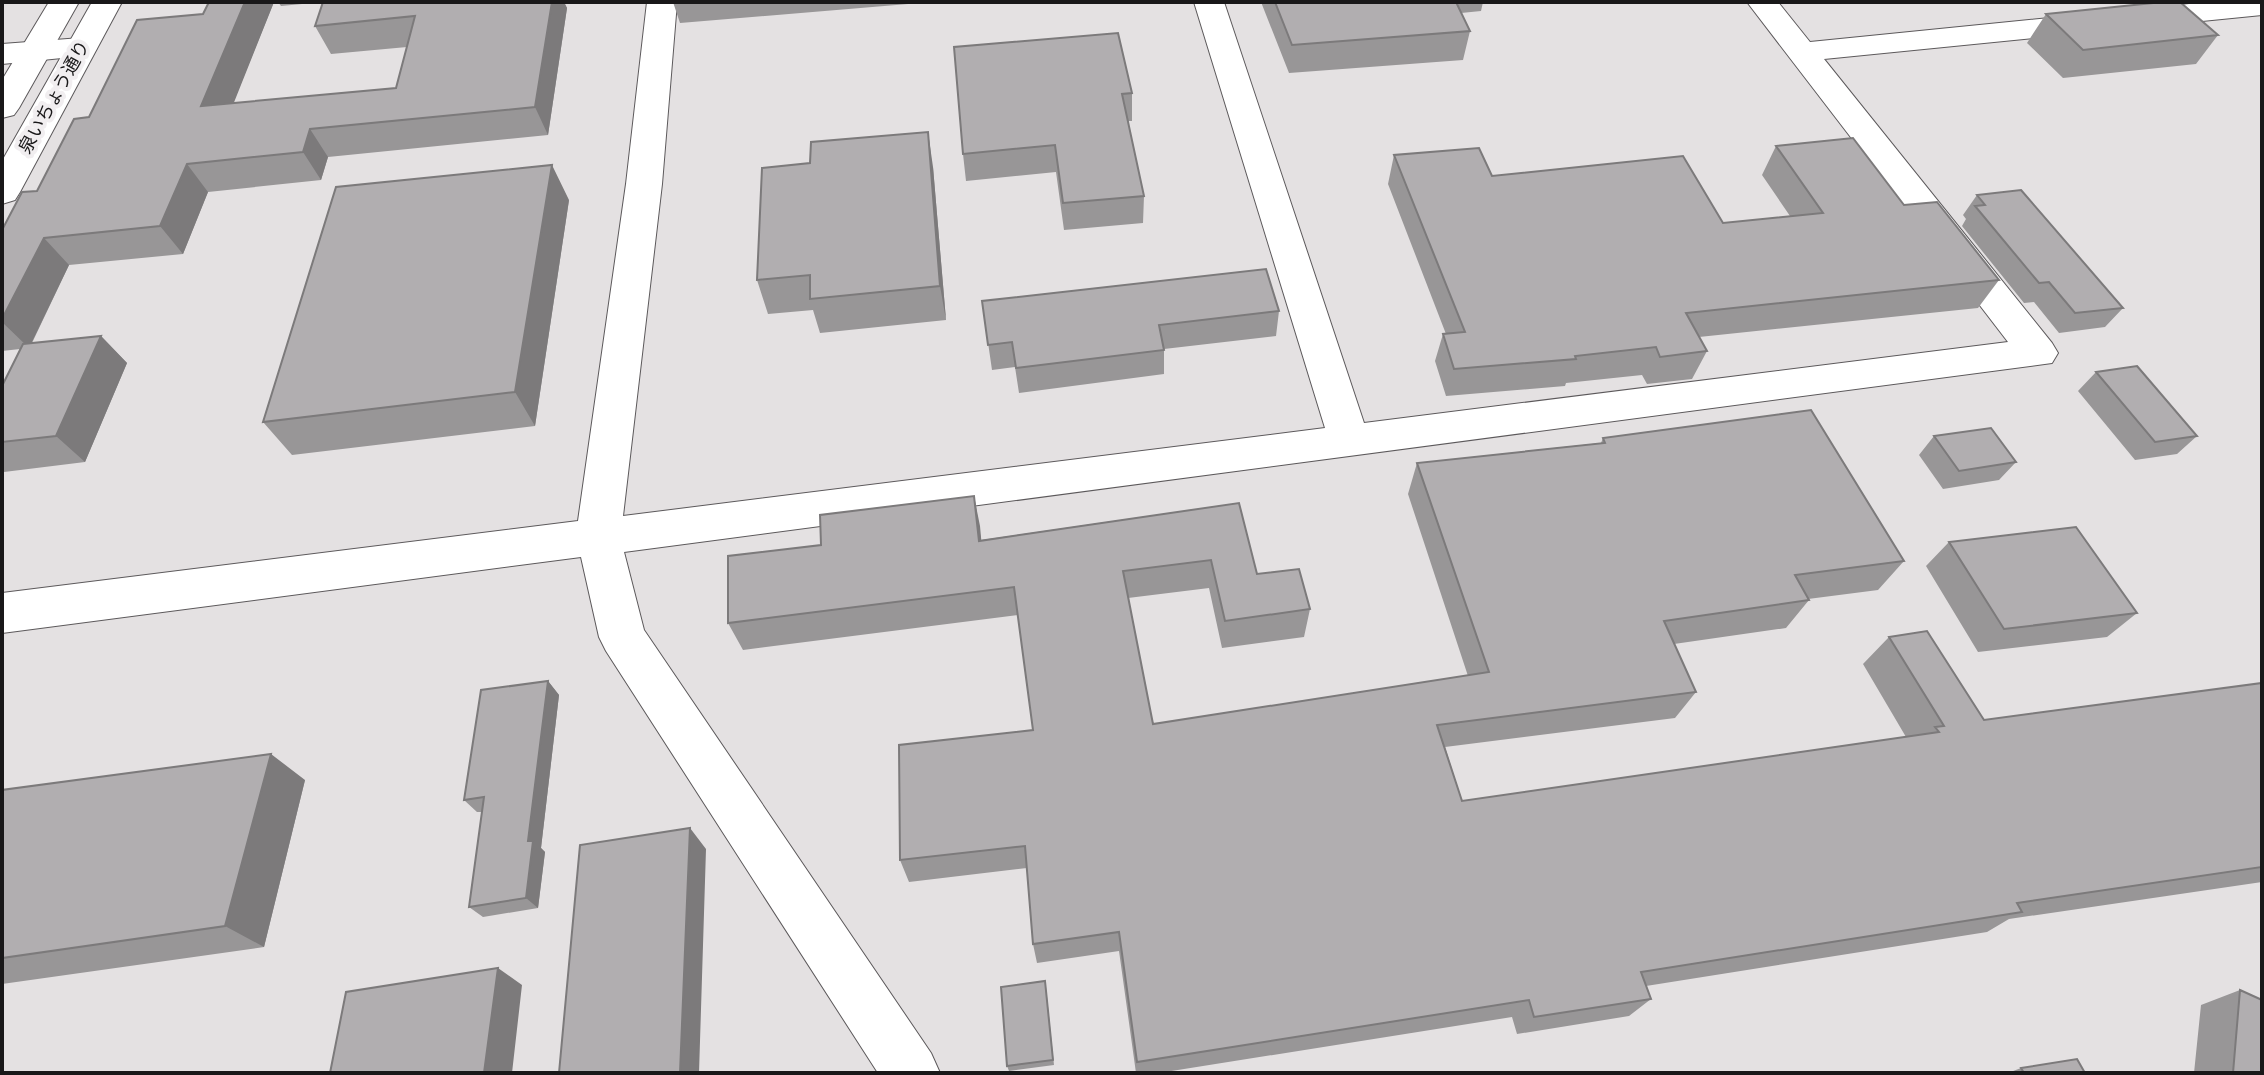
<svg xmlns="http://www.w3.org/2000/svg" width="2264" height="1075" font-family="Montserrat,'Noto Sans JP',sans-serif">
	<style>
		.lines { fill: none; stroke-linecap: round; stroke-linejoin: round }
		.minor-casing { stroke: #5c595b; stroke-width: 2 }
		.secondary-casing { stroke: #5c595b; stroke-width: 2 }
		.minor { fill: #fff; fill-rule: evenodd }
		.secondary { fill: #fff; fill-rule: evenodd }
		.wall { fill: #989697 }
		.shaded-wall { fill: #7c7a7b }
		.building { fill: #b1aeb0; stroke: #7c7a7b; stroke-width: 2 }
		.labels { text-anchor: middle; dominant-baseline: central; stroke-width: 8; stroke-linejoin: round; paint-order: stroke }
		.far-street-label { font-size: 18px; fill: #191819; stroke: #f1eef0 }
	</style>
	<rect width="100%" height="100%" fill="#e4e1e2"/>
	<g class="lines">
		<g class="minor-casing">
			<path id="minor" d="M 647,2 L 677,2 L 662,184 L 623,516 L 1325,428 L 1194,2 L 1224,2 L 1364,423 L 2008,342 L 1747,2 L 1778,2 L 1810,42 L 2209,2 L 2262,2 L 2262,15 L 1824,59 L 2052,343 L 2058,353 L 2052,363 L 624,552 L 644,630 L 931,1053 L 940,1073 L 878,1073 L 606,651 L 599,637 L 581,557 L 2,633 L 2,593 L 578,521 L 626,184 Z
				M 81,38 L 92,41 L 97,48 L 92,55 L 2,64 L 2,44 Z"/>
		</g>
		<g class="secondary-casing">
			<path id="secondary" d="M 49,2 L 79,2 L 19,108 L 14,115 L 2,118 L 2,80 Z
				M 92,2 L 122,2 L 20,192 L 15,200 L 2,204 L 2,161 Z"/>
		</g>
		<use href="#minor" class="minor"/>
		<use href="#secondary" class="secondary"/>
	</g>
	<path class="wall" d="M 274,2 L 233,103 L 396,88 L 407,47 L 331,54 L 315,26 L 323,2 L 281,6 L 278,2 L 564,2 L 567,8 L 548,135 L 328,157 L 321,180 L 208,192 L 183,254 L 69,265 L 32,343 L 101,336 L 127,363 L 85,462 L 4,472 L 2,470 L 2,386 L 20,349 L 2,351 L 2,230 L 37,191 L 89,117 L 203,14 Z
		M 673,2 L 932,2 L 680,23 Z
		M 1261,2 L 1371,2 L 1372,3 L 1483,2 L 1481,11 L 1461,13 L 1470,31 L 1463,60 L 1289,73 Z
		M 2046,14 L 2218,35 L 2196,64 L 2063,78 L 2027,43 Z
		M 954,47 L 1132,93 L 1132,121 L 1127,121 L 1144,196 L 1143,223 L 1064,230 L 1056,172 L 966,181 L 963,154 Z
		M 1776,146 L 1904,205 L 1999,280 L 1978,308 L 1699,337 L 1707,351 L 1692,379 L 1647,384 L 1642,375 L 1566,383 L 1565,386 L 1446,396 L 1435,361 L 1443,334 L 1446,334 L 1388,184 L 1394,155 L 1723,223 L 1790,216 L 1762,175 Z
		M 933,167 L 946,320 L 820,333 L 813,310 L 768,314 L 757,280 Z
		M 1977,195 L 2123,308 L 2105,327 L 2059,333 L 2034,302 L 2024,303 L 1962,226 L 1966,219 L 1963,215 Z
		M 569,200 L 535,426 L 292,455 L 263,422 Z
		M 982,301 L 1279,311 L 1276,336 L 1164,349 L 1164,374 L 1019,393 L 1015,367 L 992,370 Z
		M 2096,372 L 2197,436 L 2177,454 L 2135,460 L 2078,391 Z
		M 1934,436 L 2016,462 L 1999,480 L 1943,489 L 1919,455 Z
		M 1603,438 L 1904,561 L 1878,590 L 1808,599 L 1809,600 L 1786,628 L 1674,644 L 1696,692 L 1675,718 L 1445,747 L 1462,801 L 1906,737 L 1863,664 L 1889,637 L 1984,720 L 2262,683 L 2262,882 L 2009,919 L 1987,932 L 1646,986 L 1651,999 L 1629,1016 L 1517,1034 L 1512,1017 L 1159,1073 L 1136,1073 L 1119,951 L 1037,963 L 1033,944 L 1027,868 L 909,882 L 900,860 L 1033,730 L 1018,615 L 743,650 L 728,623 L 821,545 L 974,496 L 981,540 L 1239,503 L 1257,574 L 1310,609 L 1304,637 L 1222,648 L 1209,588 L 1128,598 L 1153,724 L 1468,676 L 1408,494 L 1417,463 L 1601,443 Z
		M 1949,542 L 2137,613 L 2107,637 L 1978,652 L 1926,566 Z
		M 548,681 L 559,695 L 541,848 L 545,852 L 538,908 L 483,917 L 469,907 L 482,812 L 477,812 L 464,800 Z
		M 305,780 L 264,947 L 2,984 L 2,790 Z
		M 1046,987 L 1054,1065 L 1009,1071 L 1007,1066 Z
		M 2240,990 L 2262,1073 L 2194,1073 L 2201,1005 Z
		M 2021,1068 L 2085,1073 L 2008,1073 Z"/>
	<path class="shaded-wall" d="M 245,2 L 274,2 L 221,135 L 201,106 Z
		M 552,2 L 564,2 L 567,8 L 548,135 L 535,107 Z
		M 310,129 L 328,157 L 321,180 L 303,152 Z
		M 928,132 L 933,167 L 946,320 L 940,286 Z
		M 187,164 L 208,192 L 183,254 L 160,226 Z
		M 552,165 L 569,200 L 535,426 L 515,392 Z
		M 44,238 L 69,265 L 29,348 L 2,322 L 2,319 Z
		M 101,336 L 127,363 L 85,462 L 56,436 Z
		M 974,496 L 980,526 L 984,570 L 979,541 Z
		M 548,681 L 559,695 L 541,848 L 545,852 L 538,908 L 526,898 L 528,841 Z
		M 271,754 L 305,780 L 264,947 L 225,926 Z
		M 690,828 L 706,849 L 699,1073 L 680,1073 Z
		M 498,968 L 522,985 L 512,1073 L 484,1073 Z"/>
	<path class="building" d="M 209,2 L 245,2 L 201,106 L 396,88 L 415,16 L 315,26 L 323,2 L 552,2 L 535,107 L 310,129 L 303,152 L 187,164 L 160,226 L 44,238 L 2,319 L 2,230 L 22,192 L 37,191 L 74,119 L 89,117 L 137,20 L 203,14 Z
		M 1275,2 L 1371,2 L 1372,3 L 1456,2 L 1470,31 L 1292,45 Z
		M 2163,2 L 2180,2 L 2218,35 L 2083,50 L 2046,14 Z
		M 1118,33 L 1132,93 L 1122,94 L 1144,196 L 1063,203 L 1055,145 L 963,154 L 954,47 Z
		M 928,132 L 940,286 L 810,299 L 810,275 L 757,280 L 762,168 L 810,163 L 811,142 Z
		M 1853,138 L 1904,205 L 1937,202 L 1999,280 L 1686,313 L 1707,351 L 1660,357 L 1656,347 L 1575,356 L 1576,359 L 1454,369 L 1443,334 L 1465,332 L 1394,155 L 1479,148 L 1492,176 L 1683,156 L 1723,223 L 1823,213 L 1776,146 Z
		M 552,165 L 515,392 L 263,422 L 336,187 Z
		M 2021,190 L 2123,308 L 2075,313 L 2049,282 L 2039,283 L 1975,206 L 1985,205 L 1977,195 Z
		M 1266,269 L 1279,311 L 1159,325 L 1164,350 L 1016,368 L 1012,342 L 988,345 L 982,301 Z
		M 101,336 L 56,436 L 2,442 L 2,386 L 23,344 Z
		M 2137,366 L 2197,436 L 2155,442 L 2096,372 Z
		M 1811,410 L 1904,561 L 1795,575 L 1809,600 L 1664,621 L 1696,692 L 1437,725 L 1462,801 L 1939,732 L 1935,727 L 1944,726 L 1889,637 L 1927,631 L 1984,720 L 2262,683 L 2262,867 L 2017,903 L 2022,912 L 1641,972 L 1651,999 L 1534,1017 L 1529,1000 L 1137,1062 L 1119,932 L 1033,944 L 1025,846 L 900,860 L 899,745 L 1033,730 L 1014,587 L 728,623 L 728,556 L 821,545 L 820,515 L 974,496 L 979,541 L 1239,503 L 1257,574 L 1299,569 L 1310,609 L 1225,621 L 1211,560 L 1123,571 L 1153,724 L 1489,672 L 1417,463 L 1605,443 L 1603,438 Z
		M 1991,428 L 2016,462 L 1959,471 L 1934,436 Z
		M 2076,527 L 2137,613 L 2004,629 L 1949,542 Z
		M 548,681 L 528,841 L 533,841 L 526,898 L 469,907 L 484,797 L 464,800 L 481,690 Z
		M 271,754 L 225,926 L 2,958 L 2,790 Z
		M 690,828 L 680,1073 L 559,1073 L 580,845 Z
		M 498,968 L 484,1073 L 330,1073 L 346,992 Z
		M 1045,981 L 1053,1060 L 1007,1066 L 1001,987 Z
		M 2240,990 L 2262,1000 L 2262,1073 L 2233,1073 Z
		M 2077,1059 L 2085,1073 L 2024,1073 L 2021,1068 Z"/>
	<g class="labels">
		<g class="far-street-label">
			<text transform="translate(54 97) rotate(-61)">泉いちょう通り</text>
		</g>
	</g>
	<rect width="2264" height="1075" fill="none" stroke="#191819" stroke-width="8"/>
</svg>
